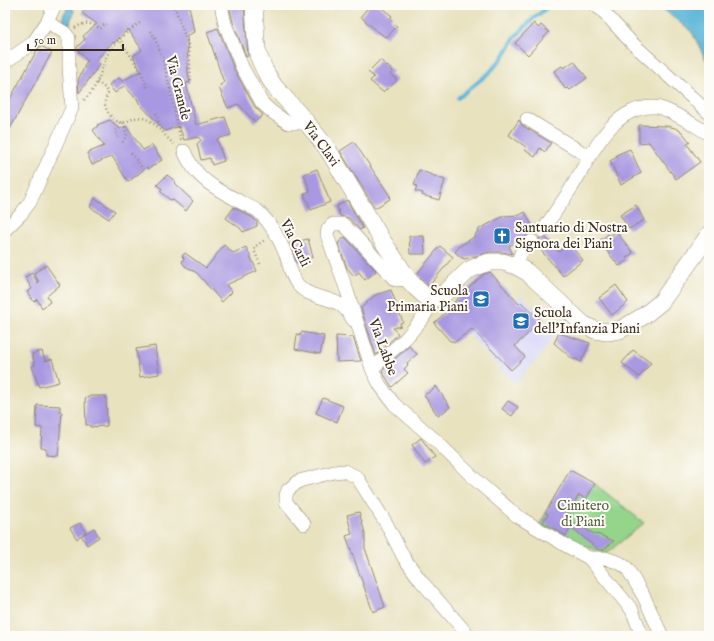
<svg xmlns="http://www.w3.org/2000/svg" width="714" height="641" font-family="'IM FELL English',serif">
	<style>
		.built { fill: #d7d7f8 }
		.green { fill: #94d48b; stroke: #687f54 }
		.water { fill: #5ab5d8; stroke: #4a707b }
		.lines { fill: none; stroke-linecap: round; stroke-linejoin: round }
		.stream { stroke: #5ab5d8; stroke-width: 4 }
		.building { fill: #a897e1 }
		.minor-casing { stroke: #92866e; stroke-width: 14 }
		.major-casing { stroke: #92866e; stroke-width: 18 }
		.path { stroke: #92866e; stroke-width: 2.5; stroke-dasharray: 1 3; stroke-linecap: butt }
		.minor { stroke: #fff; stroke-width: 13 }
		.major { stroke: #fff; stroke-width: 17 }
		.labels { text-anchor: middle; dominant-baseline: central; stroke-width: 4; stroke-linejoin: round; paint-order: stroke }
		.street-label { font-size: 14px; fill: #3b2a1e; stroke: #fdfcf7 }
		.poi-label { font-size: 14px; fill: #3b2a1e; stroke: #fdfcf7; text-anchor: start }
		.park-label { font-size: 14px; fill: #565d3f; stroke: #fdfcf7 }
	</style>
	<rect width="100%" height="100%" fill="#fdfcf7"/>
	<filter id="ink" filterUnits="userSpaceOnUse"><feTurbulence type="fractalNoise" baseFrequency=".025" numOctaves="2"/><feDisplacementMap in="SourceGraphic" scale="8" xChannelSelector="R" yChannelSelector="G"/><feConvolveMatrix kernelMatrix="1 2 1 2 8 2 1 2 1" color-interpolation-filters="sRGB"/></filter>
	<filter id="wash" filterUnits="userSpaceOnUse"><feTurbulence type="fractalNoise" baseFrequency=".012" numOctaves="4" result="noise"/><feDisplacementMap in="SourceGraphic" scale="16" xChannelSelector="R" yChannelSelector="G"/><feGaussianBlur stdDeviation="0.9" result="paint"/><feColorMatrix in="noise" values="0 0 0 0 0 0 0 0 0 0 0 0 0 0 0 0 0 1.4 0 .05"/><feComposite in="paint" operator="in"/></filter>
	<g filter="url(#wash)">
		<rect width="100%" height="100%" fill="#e8e2bf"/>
		<path class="built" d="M 488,271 L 516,300 L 521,295 L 557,331 L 541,355 L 515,384 L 482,350 L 464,327 L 460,317 L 451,307 L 454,302 Z"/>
		<path class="green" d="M 595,484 L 644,523 L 608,552 L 602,555 L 591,548 L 572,543 L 539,526 L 546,513 Z"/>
		<path class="water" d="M 658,5 L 709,5 L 709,66 L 692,32 Z
			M 68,7 L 70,7 L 74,10 L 73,15 L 73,16 L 71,18 L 70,24 L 64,25 L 63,16 Z"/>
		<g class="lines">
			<path class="stream" d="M 458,98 L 489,73 L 503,57 L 515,37 L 534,18 L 550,5"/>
		</g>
		<g id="blocks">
			<path class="building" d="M 88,5 L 118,5 L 121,10 L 125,5 L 171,5 L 173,8 L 180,5 L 189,5 L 194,32 L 187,36 L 188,74 L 190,82 L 186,83 L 196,125 L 225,117 L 231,135 L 217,139 L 224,161 L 212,165 L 210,158 L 201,160 L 197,144 L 201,140 L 198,137 L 184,140 L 179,126 L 165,131 L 139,103 L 137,98 L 136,99 L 124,85 L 124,86 L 115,93 L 109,85 L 119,78 L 122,81 L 141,71 L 133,56 L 142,50 L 128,29 L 114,43 L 113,42 L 96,60 L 100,64 L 79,93 L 78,80 L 85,66 L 84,66 L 87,61 L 77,49 L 77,47 L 85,39 L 83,36 L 97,24 L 82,13 Z
				M 229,5 L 244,5 L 248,56 L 246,57 L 233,22 Z
				M 370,5 L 378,5 L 392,16 L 390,19 L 397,26 L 387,37 L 385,37 L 365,21 L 361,16 Z
				M 534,23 L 538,28 L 541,25 L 549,32 L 528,55 L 515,43 Z
				M 218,28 L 235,71 L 255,107 L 263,115 L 255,122 L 238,104 L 228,108 L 219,88 L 221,87 L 220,85 L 224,83 L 207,32 Z
				M 41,46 L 52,52 L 5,138 L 5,108 L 37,50 Z
				M 380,60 L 393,71 L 390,74 L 397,80 L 388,89 L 386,89 L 383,92 L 370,81 L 374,77 L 368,72 Z
				M 574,61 L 587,78 L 570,90 L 568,88 L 565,89 L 554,71 L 562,66 L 564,68 Z
				M 110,120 L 120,129 L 126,126 L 143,150 L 152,145 L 162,160 L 148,169 L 147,167 L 128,182 L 112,156 L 92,165 L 87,153 L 104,146 L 93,130 L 98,126 L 97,125 Z
				M 519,120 L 523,126 L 551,143 L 545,152 L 540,148 L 535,157 L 525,150 L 526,147 L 509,135 Z
				M 639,125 L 666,126 L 675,128 L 682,132 L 690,142 L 687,144 L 700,162 L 676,179 L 649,142 L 639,143 Z
				M 354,142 L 390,196 L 389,197 L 390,199 L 375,208 L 340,151 Z
				M 630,149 L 641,173 L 621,185 L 610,161 L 617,157 L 616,155 Z
				M 317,169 L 330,202 L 311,210 L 304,194 L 310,191 L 304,174 Z
				M 419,170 L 445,180 L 439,200 L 422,195 L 423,193 L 415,191 L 417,186 L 414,185 Z
				M 167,175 L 175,181 L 174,183 L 193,201 L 186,211 L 172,199 L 170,200 L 160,191 L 162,189 L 157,185 Z
				M 95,198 L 115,211 L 109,219 L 90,207 Z
				M 347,200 L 363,228 L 360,230 L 349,218 L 340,216 L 337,206 Z
				M 636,205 L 644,220 L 629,229 L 620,215 Z
				M 234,207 L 253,218 L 257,222 L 257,226 L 243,232 L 240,228 L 226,218 Z
				M 525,212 L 533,227 L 538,224 L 535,231 L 536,234 L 529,234 L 522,240 L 509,246 L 512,253 L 512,254 L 503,252 L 490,252 L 465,259 L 462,258 L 455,252 L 460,246 L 474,237 L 479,229 L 504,216 L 520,215 Z
				M 616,231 L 633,253 L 626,258 L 628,260 L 619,266 L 599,241 L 608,234 L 610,236 Z
				M 409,236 L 424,236 L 425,254 L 410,254 Z
				M 345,237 L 376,271 L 365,280 L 359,272 L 354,276 L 347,268 L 338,243 Z
				M 539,238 L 546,238 L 559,252 L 569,244 L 583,260 L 563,276 L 538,247 L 537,248 L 540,243 Z
				M 308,239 L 313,257 L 297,263 L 290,243 Z
				M 224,245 L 233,253 L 246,247 L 257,271 L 226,285 L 232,292 L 222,302 L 197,273 L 185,266 L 182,262 L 184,258 L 182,256 L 185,253 L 206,268 Z
				M 440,246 L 453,257 L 429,286 L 417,274 Z
				M 46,265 L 60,285 L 47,296 L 50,302 L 42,308 L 37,299 L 34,302 L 27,292 L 32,289 L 25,277 L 32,273 L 38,283 L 39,282 L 34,273 Z
				M 490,272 L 519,304 L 521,302 L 541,321 L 515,346 L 525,357 L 511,370 L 472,329 L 455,342 L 452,341 L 450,341 L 434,323 L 456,303 L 454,302 L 471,286 L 484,274 Z
				M 616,285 L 628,302 L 612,315 L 599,298 Z
				M 391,290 L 403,322 L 400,323 L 401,326 L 393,328 L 398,334 L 376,355 L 361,308 L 375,295 Z
				M 301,332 L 324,336 L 320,354 L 295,349 L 297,334 L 301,335 Z
				M 559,333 L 590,343 L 581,362 L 575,359 L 574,360 L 554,343 Z
				M 336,336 L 353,337 L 361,361 L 337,362 Z
				M 155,346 L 159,374 L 140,377 L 136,349 Z
				M 409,346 L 417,354 L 407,363 L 408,365 L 404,369 L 408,373 L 392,387 L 382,371 Z
				M 633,350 L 651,363 L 639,377 L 622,363 Z
				M 42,351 L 45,361 L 52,359 L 59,382 L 39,387 L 32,366 L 35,365 L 32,354 Z
				M 436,386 L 450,407 L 438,416 L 424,395 L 431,391 Z
				M 90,396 L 106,396 L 107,426 L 90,427 L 90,425 L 86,425 L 85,399 Z
				M 323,398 L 343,406 L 337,422 L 316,413 Z
				M 508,401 L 518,407 L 512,416 L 502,409 Z
				M 37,405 L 60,406 L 60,412 L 62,412 L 58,456 L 46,455 L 46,448 L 41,447 L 42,428 L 36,427 Z
				M 421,438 L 435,457 L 425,464 L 412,445 Z
				M 570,470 L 595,484 L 586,499 L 579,495 L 565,518 L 573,521 L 566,536 L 543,522 L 548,514 L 545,513 Z
				M 359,512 L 365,533 L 365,548 L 385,607 L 373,612 L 346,536 L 352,534 L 347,515 Z
				M 80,523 L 86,532 L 82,535 L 94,528 L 99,537 L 87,545 L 81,535 L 77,539 L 70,528 Z
				M 573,523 L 597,535 L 597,534 L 614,541 L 603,550 L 599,550 L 571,527 Z"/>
		</g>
	</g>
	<g filter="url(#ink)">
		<use href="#blocks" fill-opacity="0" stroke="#92866e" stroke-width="1"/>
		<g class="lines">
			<g class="minor-casing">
				<path id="minor" d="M 221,5 L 225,24 L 242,67 L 262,103 L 272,112 L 288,123 L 307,123
					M 595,5 L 602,10 L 631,42 L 709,113
					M 5,62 L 33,43 L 47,22 L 55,5
					M 527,119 L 588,156
					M 184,151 C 195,178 214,188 239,201 C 245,205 255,208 260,213 C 271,224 280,240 286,255 C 289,264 291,277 298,285 C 310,299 329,296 342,306 C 347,310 350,315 353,320
					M 5,230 L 21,214 L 30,202 L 72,108 L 69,67 L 69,38 L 64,32 L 47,22
					M 543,231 C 551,217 561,204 570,190 C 590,159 610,105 655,107 C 667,107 697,127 709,134
					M 516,266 L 521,253 L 532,241
					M 408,279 L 395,280 L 357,238 L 343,224 L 333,224 L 328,229 L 327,235 L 347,291 L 372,369 L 380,385 L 394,404 L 434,439 L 478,482 L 517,516 L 565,545 L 589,558 L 632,610 L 642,636
					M 372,369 L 406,338 L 423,318 L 435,298
					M 304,524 L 286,502 L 286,495 L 288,490 L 299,481 L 334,472 L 344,471 L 357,477 L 386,523 L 404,558 L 421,581 L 469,636
					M 589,558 L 605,558 L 620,563 L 627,568 L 644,597 L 662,636"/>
			</g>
			<g class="major-casing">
				<path id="major" d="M 254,5 L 256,40 L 258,55 L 265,71 L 274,86 L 307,123 L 327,148 L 382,240 L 408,279 L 416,288 L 425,296 L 435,298 L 446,292 L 469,270 L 480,265 L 490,262 L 503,262 L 516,266 L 527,272 L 583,324 L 595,330 L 607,332 L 620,330 L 645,315 L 661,302 L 709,235"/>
			</g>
			<path class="path" d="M 75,28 C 84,22 92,22 100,29 L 105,24 L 107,24
				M 151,31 C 168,62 172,106 181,140
				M 119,38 L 141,72 L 148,89
				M 97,82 L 105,88 L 108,93 C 107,96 105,99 105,102 C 104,111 116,125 125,122 C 131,120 136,116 143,118 C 151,120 156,125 161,131
				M 170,89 L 191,83 L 189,48 L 174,5
				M 84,100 C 97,89 100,73 106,58 C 112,44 129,30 141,22
				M 156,113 C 160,128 162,134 174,144
				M 123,123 L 127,134 L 123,142 L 124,144
				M 117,137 L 118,136 L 115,131 L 120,122
				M 131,153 L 144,170
				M 260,264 L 254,250 L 256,246 L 266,239"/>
			<use href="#minor" class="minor"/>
			<use href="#major" class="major"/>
		</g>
	</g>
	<defs>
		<g id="church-square" transform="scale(0.9)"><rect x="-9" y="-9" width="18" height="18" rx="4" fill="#1f6fb2" stroke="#fdfcf7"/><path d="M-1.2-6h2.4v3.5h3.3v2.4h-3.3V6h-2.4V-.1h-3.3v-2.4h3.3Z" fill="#fff"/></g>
		<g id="school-square" transform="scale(0.9)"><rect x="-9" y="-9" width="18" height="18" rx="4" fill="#1f6fb2" stroke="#fdfcf7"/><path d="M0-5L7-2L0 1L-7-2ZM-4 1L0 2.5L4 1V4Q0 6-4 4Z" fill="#fff"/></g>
	</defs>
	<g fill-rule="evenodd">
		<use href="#church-square" x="502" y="236"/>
		<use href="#school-square" x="481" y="299"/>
		<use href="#school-square" x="521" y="321"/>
	</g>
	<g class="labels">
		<g class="street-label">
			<text transform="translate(178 88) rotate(76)">Via Grande</text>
			<text transform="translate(321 144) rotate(54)">Via Clavi</text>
			<text transform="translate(295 243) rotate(64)">Via Carli</text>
			<text transform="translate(383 347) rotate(70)">Via Labbe</text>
		</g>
		<g class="poi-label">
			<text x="515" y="228">Santuario di Nostra<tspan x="515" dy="16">Signora dei Piani</tspan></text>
			<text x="468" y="291" text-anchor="end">Scuola<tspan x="468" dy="16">Primaria Piani</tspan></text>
			<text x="534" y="313">Scuola<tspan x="534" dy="16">dell'Infanzia Piani</tspan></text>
		</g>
		<g class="park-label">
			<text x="583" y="506">Cimitero<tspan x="583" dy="16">di Piani</tspan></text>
		</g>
	</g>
	<rect width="714" height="641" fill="none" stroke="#fdfcf7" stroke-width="20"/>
	<path d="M28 44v6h95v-6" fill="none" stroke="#3b2a1e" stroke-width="2"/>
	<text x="34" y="44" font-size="12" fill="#3b2a1e" stroke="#fdfcf7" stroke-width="3" paint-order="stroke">50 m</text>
</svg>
